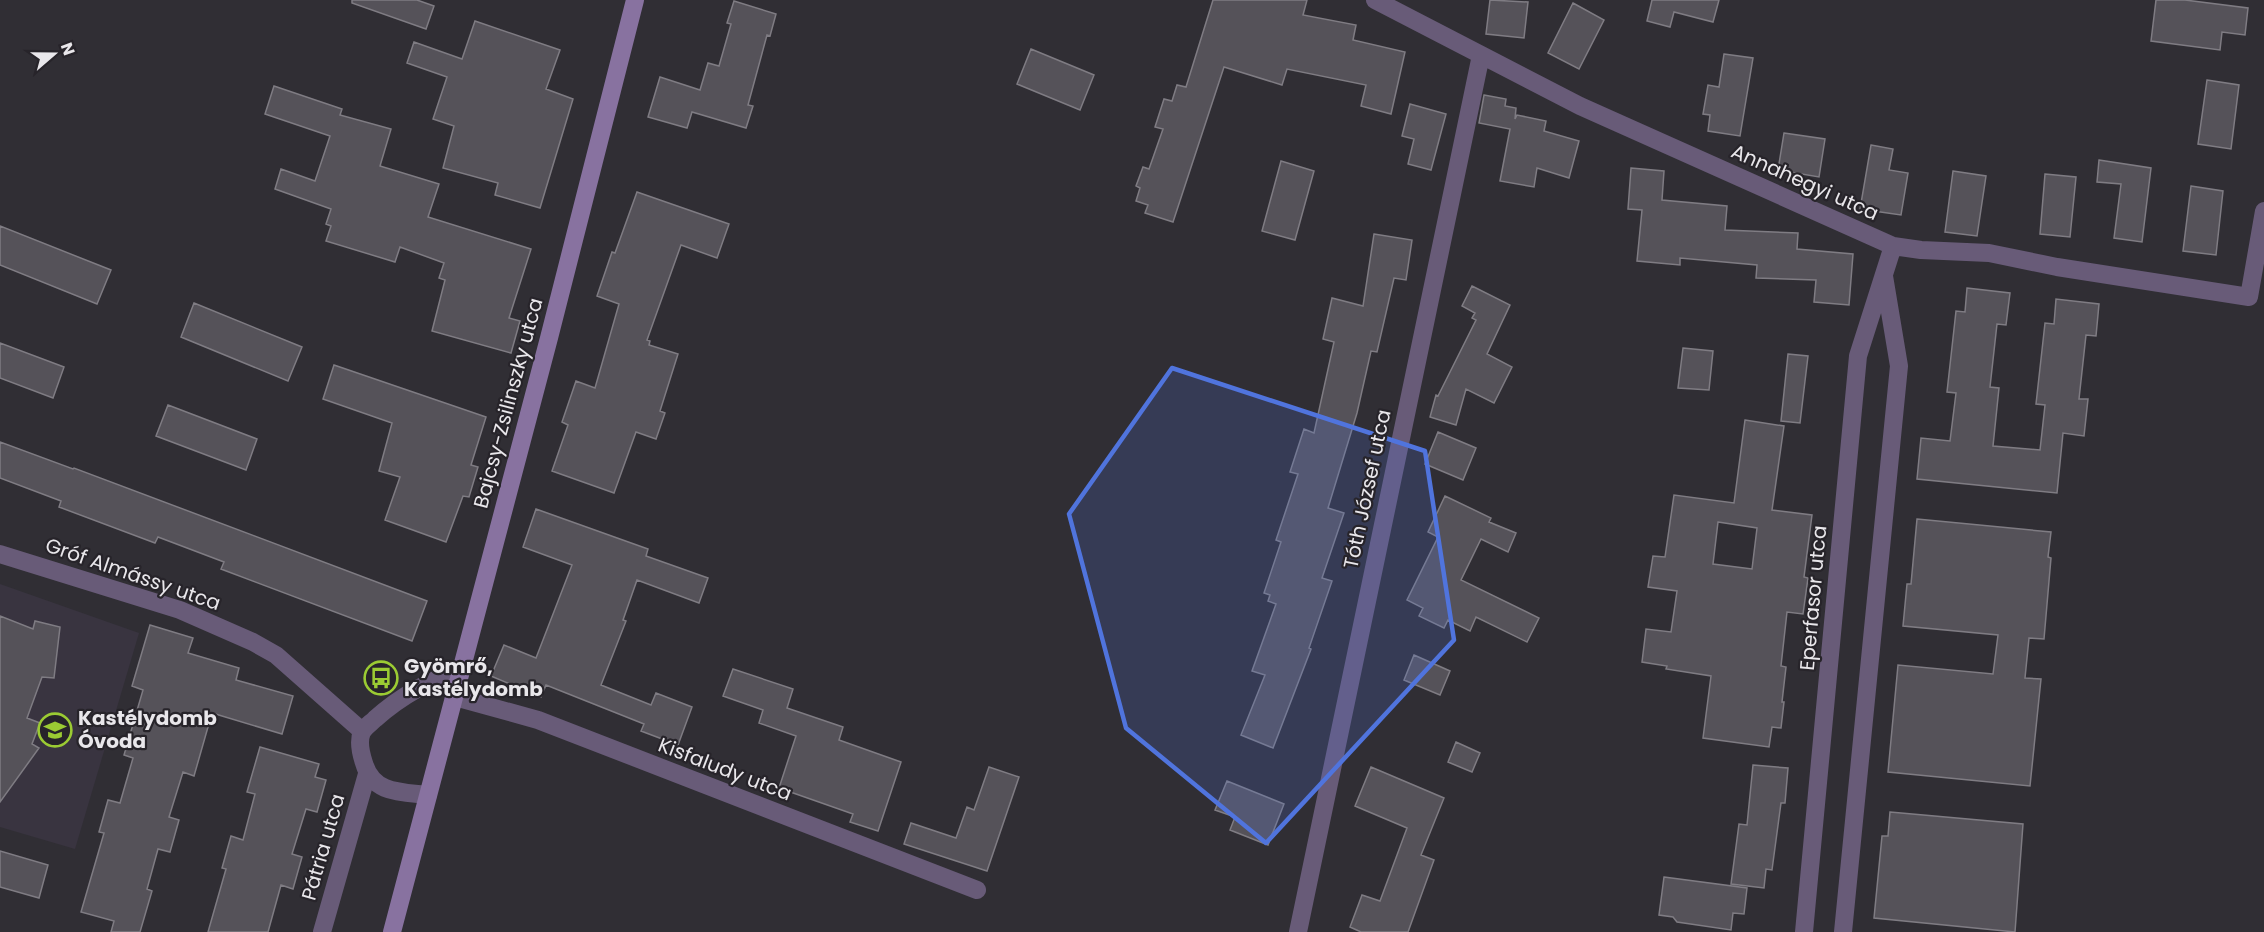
<svg xmlns="http://www.w3.org/2000/svg" width="2264" height="932" font-family="Poppins,sans-serif">
	<style>
		.built { fill: #393440 }
		.building { fill: #555259; stroke: #7f7c83; stroke-width: 1.5; fill-rule: evenodd }
		.lines { fill: none; stroke-linecap: round; stroke-linejoin: round }
		.street { stroke: #685b78; stroke-width: 18 }
		.secondary { stroke: #8872a0; stroke-width: 18 }
		.marked { fill: #5074dd; fill-opacity: 0.2; stroke: #5074dd; stroke-width: 4.5; stroke-linejoin: round }
		.labels { text-anchor: middle; dominant-baseline: central; stroke-width: 4.5; stroke-linejoin: round; paint-order: stroke }
		.street-label { font-size: 20px; fill: #e9e7eb; stroke: #27242a }
		.poi-label { font-size: 20px; font-weight: bold; fill: #e9e7eb; stroke: #27242a; text-anchor: start }
	</style>
	<rect width="100%" height="100%" fill="#302e34"/>
	<path class="built" d="M 0,584 L 139,633 L 75,849 L 0,827 Z"/>
	<path class="building" d="M 352,0 L 417,0 L 434,6 L 426,29 L 352,3 Z
		M 1213,0 L 1307,0 L 1303,15 L 1356,25 L 1353,40 L 1405,52 L 1391,114 L 1361,106 L 1366,85 L 1287,69 L 1282,85 L 1224,67 L 1173,222 L 1145,213 L 1148,205 L 1136,201 L 1140,188 L 1136,186 L 1143,167 L 1149,169 L 1163,129 L 1155,127 L 1164,99 L 1172,101 L 1177,85 L 1186,87 Z
		M 1490,0 L 1528,2 L 1524,38 L 1486,34 Z
		M 1652,0 L 1719,0 L 1713,22 L 1674,12 L 1670,27 L 1647,21 Z
		M 2156,0 L 2185,0 L 2248,8 L 2245,35 L 2222,32 L 2220,50 L 2151,41 Z
		M 734,1 L 776,14 L 770,36 L 767,35 L 748,105 L 753,106 L 746,128 L 692,112 L 687,128 L 648,117 L 660,77 L 700,90 L 708,63 L 719,66 L 731,24 L 727,23 Z
		M 1573,3 L 1604,20 L 1579,69 L 1548,53 Z
		M 475,21 L 560,50 L 546,89 L 573,99 L 540,208 L 495,195 L 498,183 L 443,168 L 454,126 L 433,119 L 447,77 L 407,63 L 414,42 L 462,59 Z
		M 1031,49 L 1094,75 L 1080,110 L 1017,84 Z
		M 1724,54 L 1753,58 L 1740,136 L 1708,131 L 1710,115 L 1703,114 L 1708,85 L 1719,87 Z
		M 2207,80 L 2239,85 L 2231,149 L 2198,144 Z
		M 274,86 L 342,109 L 340,115 L 391,129 L 380,166 L 439,184 L 428,217 L 531,249 L 509,318 L 520,321 L 511,353 L 432,331 L 445,280 L 439,278 L 444,263 L 400,247 L 395,262 L 326,241 L 331,226 L 326,224 L 331,209 L 275,189 L 281,169 L 315,181 L 330,136 L 265,114 Z
		M 1484,95 L 1506,99 L 1505,106 L 1516,108 L 1515,119 L 1517,115 L 1546,121 L 1544,131 L 1579,141 L 1569,178 L 1537,168 L 1534,187 L 1500,181 L 1510,129 L 1479,123 Z
		M 1410,104 L 1446,114 L 1431,170 L 1408,164 L 1414,139 L 1402,136 Z
		M 1784,133 L 1825,139 L 1819,177 L 1778,170 Z
		M 1871,145 L 1893,149 L 1889,170 L 1908,173 L 1901,215 L 1860,209 Z
		M 2099,160 L 2151,168 L 2142,242 L 2114,238 L 2121,184 L 2097,182 Z
		M 1281,161 L 1314,171 L 1295,240 L 1262,231 Z
		M 1631,168 L 1664,171 L 1662,200 L 1727,206 L 1725,230 L 1798,233 L 1797,249 L 1853,254 L 1849,305 L 1814,302 L 1816,280 L 1756,278 L 1757,265 L 1680,258 L 1680,265 L 1637,261 L 1642,210 L 1628,209 Z
		M 1953,171 L 1986,176 L 1977,236 L 1945,232 Z
		M 2045,174 L 2076,177 L 2070,237 L 2040,234 Z
		M 2191,186 L 2223,191 L 2216,255 L 2183,251 Z
		M 637,192 L 729,224 L 717,258 L 681,245 L 647,340 L 650,341 L 649,345 L 678,354 L 660,411 L 665,413 L 656,439 L 636,432 L 614,493 L 552,471 L 568,425 L 562,422 L 576,381 L 595,388 L 619,304 L 597,296 L 612,252 L 615,253 Z
		M 0,226 L 111,270 L 97,304 L 0,265 Z
		M 1374,234 L 1412,240 L 1406,280 L 1394,278 L 1377,352 L 1371,351 L 1357,413 L 1328,508 L 1344,513 L 1322,578 L 1332,581 L 1309,648 L 1311,649 L 1273,748 L 1241,735 L 1265,675 L 1252,671 L 1276,604 L 1268,601 L 1270,595 L 1264,593 L 1281,542 L 1276,540 L 1298,474 L 1290,472 L 1304,429 L 1314,433 L 1334,342 L 1323,339 L 1332,298 L 1363,306 Z
		M 1472,286 L 1510,305 L 1487,354 L 1512,367 L 1494,403 L 1466,389 L 1456,425 L 1430,417 L 1436,395 L 1438,396 L 1476,320 L 1472,318 L 1475,313 L 1462,306 Z
		M 1967,288 L 2010,293 L 2006,325 L 1997,324 L 1990,387 L 1999,388 L 1993,446 L 2040,450 L 2045,405 L 2036,404 L 2045,323 L 2054,324 L 2056,299 L 2099,304 L 2096,336 L 2086,335 L 2079,399 L 2088,399 L 2084,436 L 2063,433 L 2057,493 L 1917,479 L 1921,438 L 1950,441 L 1956,393 L 1947,392 L 1956,311 L 1965,312 Z
		M 194,303 L 302,347 L 288,381 L 181,337 Z
		M 0,343 L 64,367 L 53,398 L 0,378 Z
		M 1683,348 L 1713,351 L 1709,390 L 1678,388 Z
		M 1788,354 L 1808,356 L 1800,423 L 1781,421 Z
		M 334,365 L 486,417 L 471,465 L 478,467 L 469,497 L 463,496 L 446,542 L 385,520 L 400,477 L 379,471 L 392,423 L 323,399 Z
		M 168,405 L 257,439 L 246,470 L 156,436 Z
		M 1745,420 L 1784,426 L 1772,510 L 1812,515 L 1804,577 L 1808,578 L 1803,614 L 1787,612 L 1781,666 L 1786,667 L 1782,702 L 1784,702 L 1781,728 L 1772,727 L 1769,747 L 1703,738 L 1711,676 L 1666,669 L 1667,666 L 1642,662 L 1646,629 L 1671,632 L 1677,591 L 1648,587 L 1653,556 L 1665,557 L 1674,495 L 1734,503 ZM 1718,522 L 1757,528 L 1752,569 L 1713,564 Z
		M 1438,432 L 1476,448 L 1463,480 L 1425,464 Z
		M 0,442 L 73,469 L 74,468 L 427,601 L 412,641 L 221,569 L 224,562 L 158,537 L 155,543 L 59,507 L 61,501 L 0,478 Z
		M 1445,496 L 1491,518 L 1489,522 L 1516,533 L 1508,552 L 1481,539 L 1461,580 L 1539,618 L 1527,642 L 1476,617 L 1470,631 L 1448,620 L 1444,628 L 1419,616 L 1423,608 L 1407,600 L 1438,537 L 1428,532 Z
		M 536,509 L 648,549 L 646,556 L 708,578 L 699,603 L 637,580 L 623,620 L 626,621 L 601,685 L 651,705 L 656,693 L 692,707 L 678,745 L 641,731 L 644,724 L 546,685 L 541,697 L 491,676 L 504,645 L 536,658 L 572,565 L 523,547 Z
		M 1917,519 L 2051,532 L 2048,557 L 2051,558 L 2044,639 L 2029,638 L 2025,678 L 2041,679 L 2030,786 L 1888,772 L 1898,665 L 1993,674 L 1998,635 L 1903,626 L 1907,584 L 1911,584 Z
		M 0,616 L 33,629 L 35,621 L 60,627 L 54,678 L 42,677 L 27,718 L 40,723 L 32,744 L 39,748 L 0,802 Z
		M 150,625 L 193,638 L 188,653 L 239,668 L 236,680 L 293,696 L 282,734 L 212,713 L 194,776 L 183,772 L 169,817 L 179,820 L 170,852 L 158,849 L 147,889 L 152,891 L 140,932 L 111,932 L 114,921 L 81,912 L 104,833 L 99,832 L 108,800 L 120,803 L 133,758 L 124,755 L 143,690 L 132,686 Z
		M 1414,655 L 1450,671 L 1440,695 L 1404,680 Z
		M 733,669 L 793,689 L 787,708 L 843,727 L 839,740 L 901,762 L 878,831 L 850,822 L 853,814 L 779,788 L 796,736 L 759,723 L 763,710 L 723,696 Z
		M 1456,742 L 1480,753 L 1472,772 L 1448,762 Z
		M 260,747 L 319,764 L 315,777 L 326,780 L 317,812 L 306,809 L 292,854 L 302,857 L 293,889 L 281,885 L 268,932 L 208,932 L 226,869 L 222,868 L 231,836 L 243,840 L 255,794 L 247,792 Z
		M 1753,765 L 1788,768 L 1785,803 L 1781,803 L 1772,870 L 1766,869 L 1764,888 L 1731,884 L 1739,824 L 1747,825 Z
		M 989,767 L 1019,777 L 987,871 L 904,844 L 911,823 L 956,838 L 967,807 L 974,810 Z
		M 1371,767 L 1444,798 L 1421,855 L 1434,860 L 1408,932 L 1361,932 L 1350,927 L 1362,895 L 1380,901 L 1407,828 L 1355,806 Z
		M 1227,781 L 1284,804 L 1268,845 L 1230,830 L 1235,817 L 1215,810 Z
		M 1890,812 L 2023,824 L 2015,932 L 1874,918 L 1882,836 L 1888,836 Z
		M 0,851 L 48,865 L 39,898 L 0,887 Z
		M 1664,877 L 1747,888 L 1744,914 L 1733,913 L 1731,930 L 1677,922 L 1673,917 L 1659,915 Z"/>
	<g class="lines">
		<path class="street" d="M 1375,0 L 1580,106 L 1893,246 L 1921,250 L 1989,253 L 2057,267 L 2249,297 L 2264,211
			M 0,554 L 180,610 L 253,642 L 276,655 L 362,731
			M 455,697 L 538,720 L 977,890
			M 428,795 C 401,792 373,794 364,763 C 361,754 358,741 362,732 C 365,727 371,723 375,719 C 403,694 428,682 463,668
			M 322,932 L 367,774
			M 1298,932 L 1481,55
			M 1804,932 L 1858,356 L 1893,246
			M 1843,932 L 1899,366 L 1884,276"/>
		<path class="secondary" d="M 392,932 L 549,338 L 635,0"/>
	</g>
	<path class="marked" d="M 1172,368 L 1425,451 L 1454,640 L 1266,843 L 1126,728 L 1069,514 Z"/>
	<defs>
		<g id="bus-ring" transform="scale(1.725)"><circle r="9.5" fill="#27242a" stroke="#9bcb33" stroke-width="1.5"/><path d="M-5-6H5V4H4V6H2V4H-2V6H-4V4H-5ZM-3.5-4V0h7V-4ZM-3.5 1.2v1.5H-2V1.2ZM2 1.2v1.5H3.5V1.2Z" fill="#9bcb33"/></g>
		<g id="school-ring" transform="scale(1.725)"><circle r="9.5" fill="#27242a" stroke="#9bcb33" stroke-width="1.5"/><path d="M0-5L7-2L0 1L-7-2ZM-4 1L0 2.5L4 1V4Q0 6-4 4Z" fill="#9bcb33"/></g>
	</defs>
	<g fill-rule="evenodd">
		<use href="#bus-ring" x="381" y="678"/>
		<use href="#school-ring" x="55" y="730"/>
	</g>
	<g class="labels">
		<g class="street-label">
			<text transform="translate(1805 182) rotate(24)">Annahegyi utca</text>
			<text transform="translate(508 403) rotate(-75)">Bajcsy-Zsilinszky utca</text>
			<text transform="translate(1367 489) rotate(-78)">Tóth József utca</text>
			<text transform="translate(133 574) rotate(19)">Gróf Almássy utca</text>
			<text transform="translate(1813 598) rotate(-85)">Eperfasor utca</text>
			<text transform="translate(725 769) rotate(21)">Kisfaludy utca</text>
			<text transform="translate(323 847) rotate(-74)">Pátria utca</text>
		</g>
		<g class="poi-label">
			<text x="404" y="666">Gyömrő,<tspan x="404" dy="23">Kastélydomb</tspan></text>
			<text x="78" y="718">Kastélydomb<tspan x="78" dy="23">Óvoda</tspan></text>
		</g>
	</g>
	<g transform="translate(54 54) rotate(70)" stroke="#27242a" stroke-width="4.5" paint-order="stroke">
	<path d="M0-4.5L10 22L0 15L-10 22Z" fill="#e9e7eb"/>
	<text y="-9" font-size="16" font-weight="bold" text-anchor="middle" fill="#e9e7eb">N</text>
	</g>
</svg>
